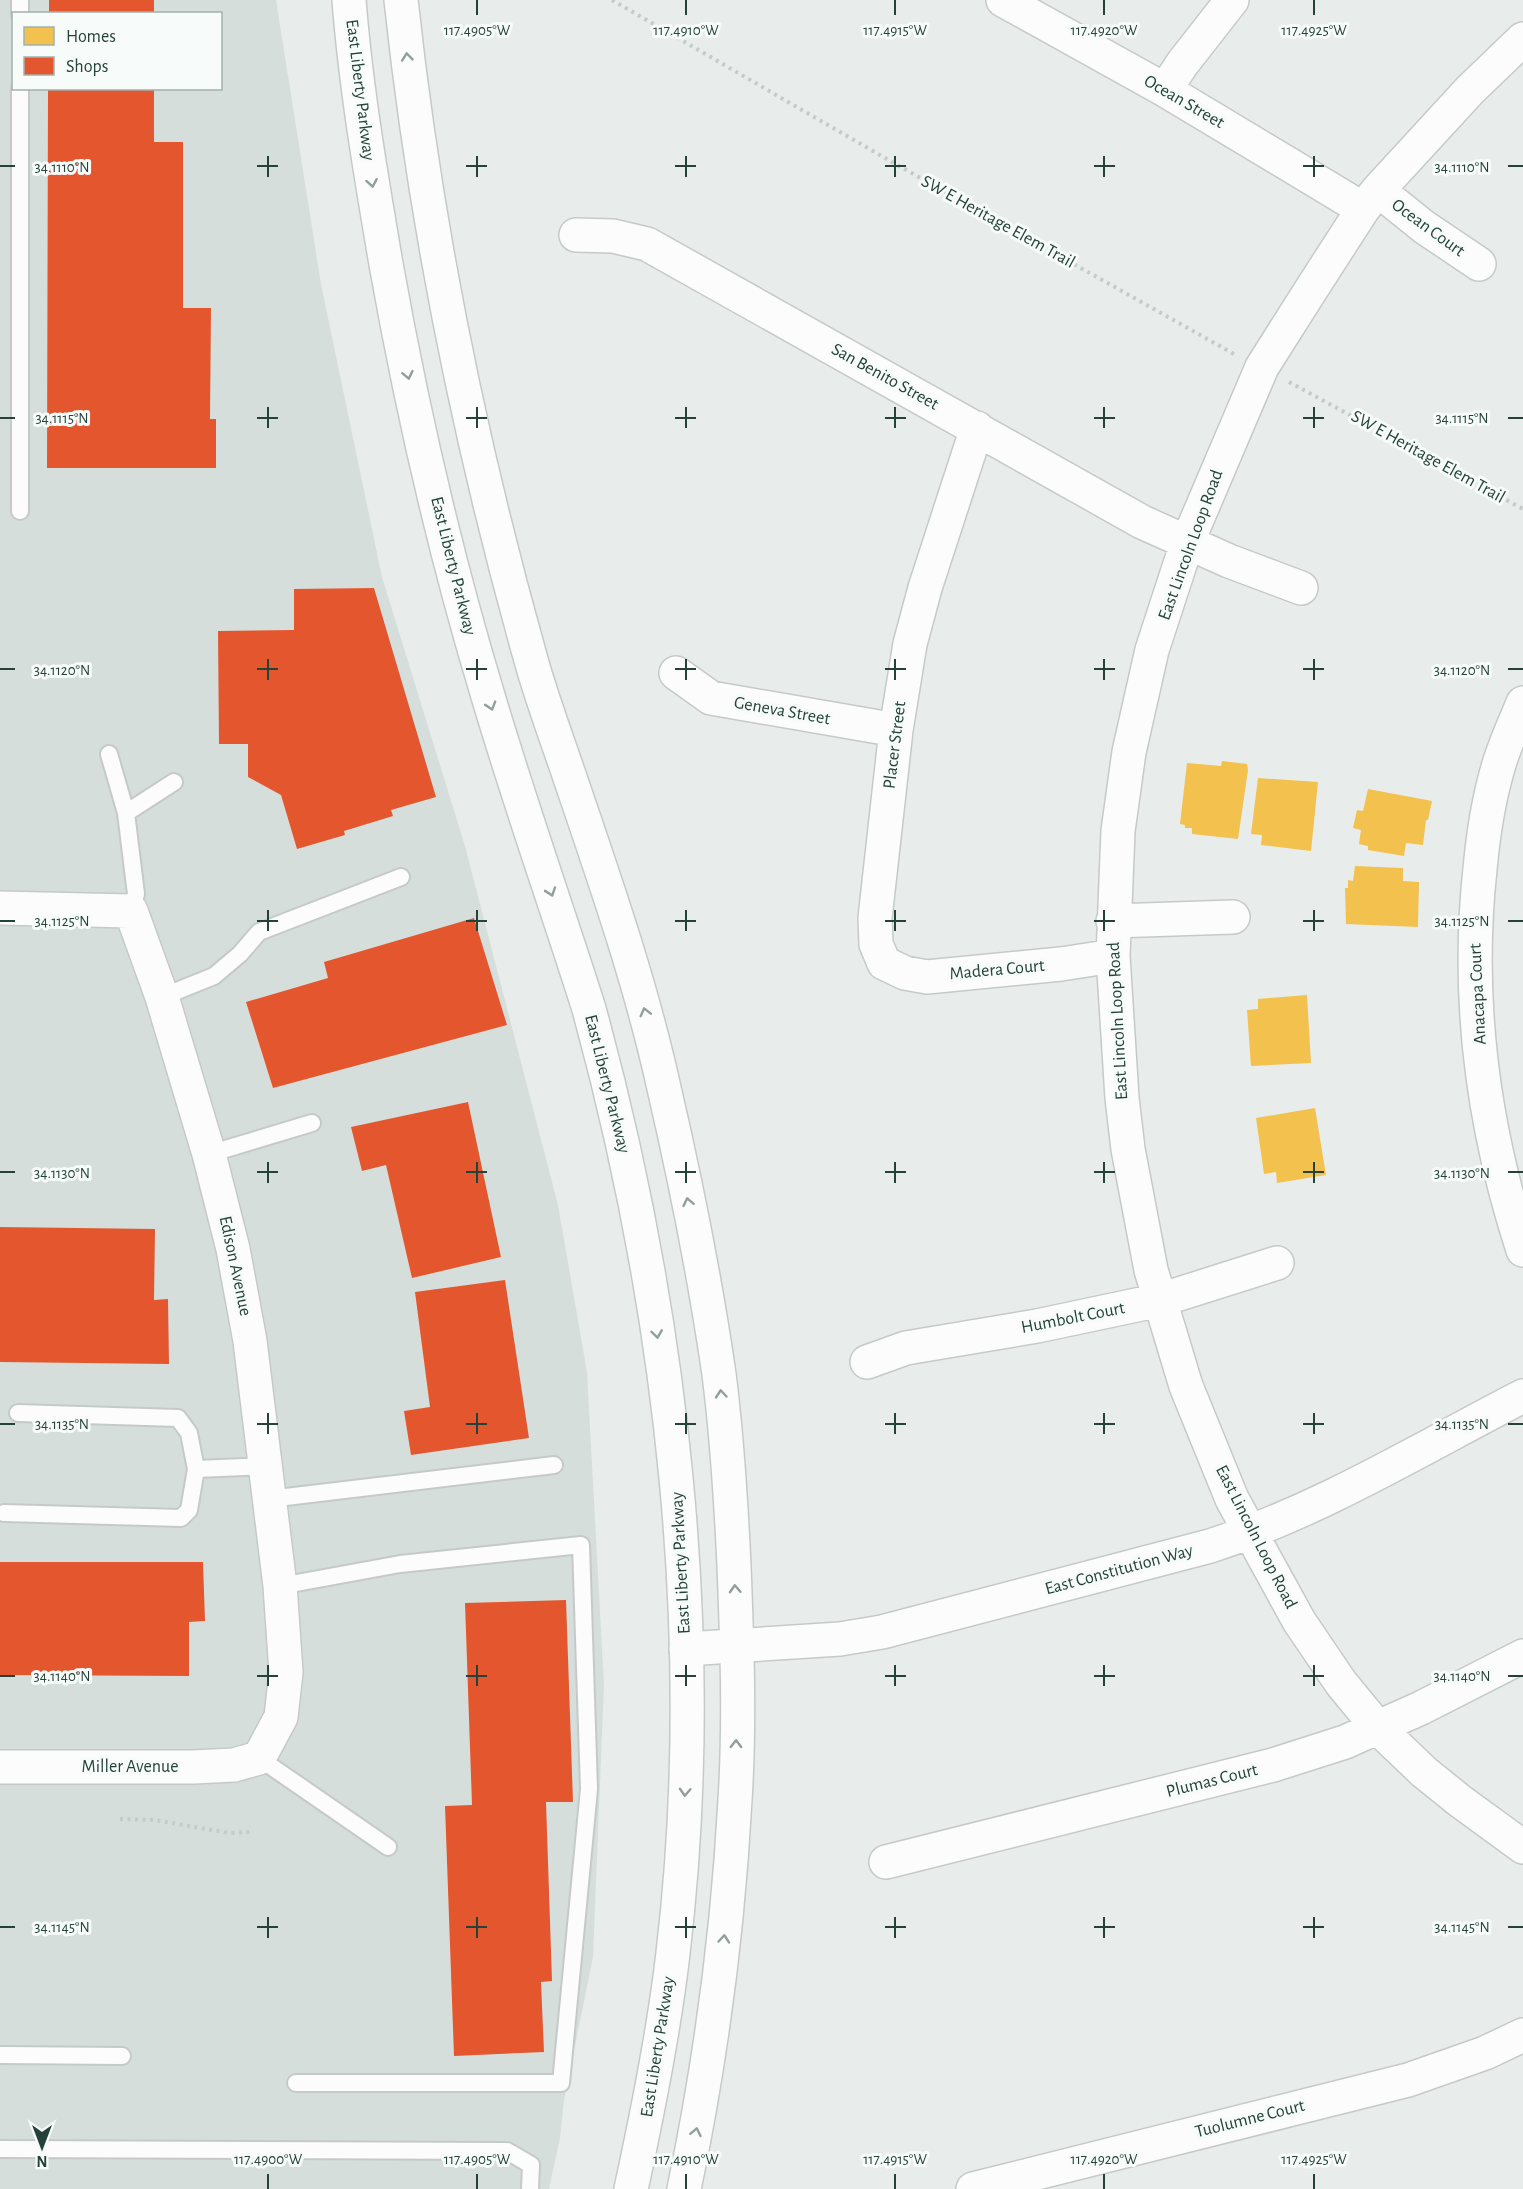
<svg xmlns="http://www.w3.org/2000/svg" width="1523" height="2189" font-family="'Alegreya Sans',sans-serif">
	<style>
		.built { fill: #d6dedb; fill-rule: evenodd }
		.homes { fill: #f2c14e }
		.shops { fill: #e4572e }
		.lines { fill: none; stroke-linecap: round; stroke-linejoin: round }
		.service-casing { stroke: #c5cac8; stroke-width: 20 }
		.minor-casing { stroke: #c5cac8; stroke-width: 36 }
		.tertiary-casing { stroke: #c5cac8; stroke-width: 36 }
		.path { stroke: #c3ccca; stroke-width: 4; stroke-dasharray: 3 4.5; stroke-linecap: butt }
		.service { stroke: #fcfcfc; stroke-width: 16 }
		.minor { stroke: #fcfcfc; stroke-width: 33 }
		.tertiary { stroke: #fcfcfc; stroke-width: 33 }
		.oneway { stroke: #909f9b }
		.ticks { fill: none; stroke: #24423a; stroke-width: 2 }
		.labels { text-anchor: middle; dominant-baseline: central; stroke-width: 6; stroke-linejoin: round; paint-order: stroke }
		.street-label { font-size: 18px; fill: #24423a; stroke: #f7fbf9 }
		.ticks-label { font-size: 15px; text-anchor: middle; fill: #24423a; stroke: #f7fbf9; stroke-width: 6; stroke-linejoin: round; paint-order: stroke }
	</style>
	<rect width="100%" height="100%" fill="#e8edeb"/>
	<path class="built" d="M 0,0 L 276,0 L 321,284 L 382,577 L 465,846 L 558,1205 L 587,1372 L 604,1685 L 593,1957 L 564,2100 L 560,2138 L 549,2189 L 0,2189 ZM 14,14 L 220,14 L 220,88 L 14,88 Z"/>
	<path class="homes" d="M 1222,761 L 1247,764 L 1248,770 L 1238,839 L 1192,834 L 1192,828 L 1185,828 L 1185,825 L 1180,824 L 1187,763 L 1221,766 Z
		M 1258,778 L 1318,782 L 1311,851 L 1261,845 L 1262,835 L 1251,834 Z
		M 1368,789 L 1432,801 L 1428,820 L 1426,820 L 1423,845 L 1406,843 L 1404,856 L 1368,850 L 1368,846 L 1359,844 L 1361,830 L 1353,828 L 1357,810 L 1363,811 Z
		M 1355,866 L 1403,868 L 1403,881 L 1419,882 L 1418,927 L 1346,924 L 1345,888 L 1348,888 L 1348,880 L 1353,881 Z
		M 1307,995 L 1311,1063 L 1251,1066 L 1247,1010 L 1258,1009 L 1258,999 Z
		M 1315,1108 L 1326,1175 L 1277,1183 L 1276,1172 L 1264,1174 L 1256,1118 Z"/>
	<path class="shops" d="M 49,0 L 154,0 L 154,14 L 49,14 Z
		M 48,88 L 154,88 L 154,142 L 183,142 L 183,308 L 211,308 L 210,419 L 216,419 L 216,468 L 47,468 Z
		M 374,588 L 436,797 L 391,810 L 393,816 L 344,831 L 345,835 L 297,849 L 281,795 L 248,777 L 248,744 L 219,744 L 218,631 L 294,630 L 294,589 Z
		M 474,918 L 507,1025 L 273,1088 L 246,1002 L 328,978 L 324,962 Z
		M 468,1102 L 501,1257 L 412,1278 L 386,1165 L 362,1171 L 351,1127 Z
		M 0,1227 L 155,1229 L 154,1300 L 168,1299 L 169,1364 L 0,1362 Z
		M 505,1280 L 529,1438 L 411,1455 L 404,1411 L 430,1407 L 415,1292 Z
		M 0,1562 L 203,1562 L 205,1621 L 189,1622 L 189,1676 L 0,1675 Z
		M 566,1600 L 573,1802 L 546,1802 L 552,1981 L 541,1982 L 544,2052 L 454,2056 L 445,1806 L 472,1805 L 465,1603 Z"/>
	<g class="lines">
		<g class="service-casing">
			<path id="service" d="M 20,0 L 20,14
				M 20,88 L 20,511
				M 109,754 L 126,813 L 136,894 L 131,911
				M 126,813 L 174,782
				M 162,997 L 214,976 L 240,954 L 259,932 L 401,877
				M 209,1154 L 312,1123
				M 18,1413 L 178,1418 L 189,1433 L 196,1469
				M 269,1499 L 554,1465
				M 4,1513 L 181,1518 L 189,1510 L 196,1469 L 266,1466
				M 280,1586 L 400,1564 L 581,1545 L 589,1789 L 561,2083 L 296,2083
				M 259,1758 L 388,1847
				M 0,2055 L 122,2056
				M 0,2149 L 507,2151 L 531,2165 L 530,2189"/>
		</g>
		<g class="minor-casing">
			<path id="minor" d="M 1003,0 L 1165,90 L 1363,209
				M 1523,39 L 1470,90 L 1378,190 L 1363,209 L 1314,285 L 1262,367 L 1187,543 L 1152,650 L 1129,752 L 1118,831 L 1113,956 L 1122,1098 L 1128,1149 L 1151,1270 L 1186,1386 L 1232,1499 L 1299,1621 L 1341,1683 L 1378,1728 L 1424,1772 L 1460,1801 L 1523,1847
				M 1165,90 L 1182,64 L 1232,0
				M 1378,190 L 1424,227 L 1479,264
				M 576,235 L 613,236 L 647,244 L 1142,522 L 1229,561 L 1301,588
				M 977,428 L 925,588 L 910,644 L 896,730 L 875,918 L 876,944 L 884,963 L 905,973 L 927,977 L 1061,964 L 1113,956
				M 676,673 L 711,698 L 896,730
				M 1523,703 C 1514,725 1503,748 1497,771 C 1488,803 1483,836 1480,869 C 1466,998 1483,1127 1523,1250
				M 0,908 L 131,911 L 162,997 L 209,1154 L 233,1249 L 250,1341 L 280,1586 L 286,1672 L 281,1717 L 259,1758 L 234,1765 L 193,1767 L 0,1767
				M 1113,921 L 1233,917
				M 867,1362 L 906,1348 L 1037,1326 L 1160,1300 L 1277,1263
				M 686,1649 L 840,1639 L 882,1632 L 1210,1546 C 1321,1510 1420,1449 1523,1396
				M 886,1862 L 1273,1765 L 1345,1742 L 1421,1708 L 1523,1656
				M 973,2189 L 1408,2080 L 1485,2053 L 1523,2035"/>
		</g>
		<g class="tertiary-casing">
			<path id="tertiary" d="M 349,0 C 356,89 371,176 386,264 C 412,410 445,554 488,696 C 519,801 556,905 589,1009 C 672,1312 710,1641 673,1953 C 664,2032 648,2111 631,2189
				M 401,0 C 425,223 470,444 531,660 C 541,696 554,731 566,766 C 602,872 640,979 664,1088 C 686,1183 705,1278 719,1374 C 727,1437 731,1501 734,1565 C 737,1643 740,1722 735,1800 C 728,1931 711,2060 684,2189"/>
		</g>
		<path class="path" d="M 612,0 L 892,162 L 1234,354
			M 1289,382 L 1523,509
			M 120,1819 L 155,1820 L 229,1833 L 250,1832"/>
		<use href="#service" class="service"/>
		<use href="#minor" class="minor"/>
		<use href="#tertiary" class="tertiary"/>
	</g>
	<defs><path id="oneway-chevron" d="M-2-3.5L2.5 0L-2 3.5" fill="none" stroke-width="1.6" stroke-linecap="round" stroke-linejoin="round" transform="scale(1.5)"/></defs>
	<g class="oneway">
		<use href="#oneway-chevron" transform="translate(407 57) rotate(-96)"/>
		<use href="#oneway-chevron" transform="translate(372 183) rotate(80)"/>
		<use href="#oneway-chevron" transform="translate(408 375) rotate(78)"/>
		<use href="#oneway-chevron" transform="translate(491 706) rotate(73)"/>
		<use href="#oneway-chevron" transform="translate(551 892) rotate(71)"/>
		<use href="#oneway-chevron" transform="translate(645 1012) rotate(-104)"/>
		<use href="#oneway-chevron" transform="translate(688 1202) rotate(-102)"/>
		<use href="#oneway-chevron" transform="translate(657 1334) rotate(82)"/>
		<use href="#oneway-chevron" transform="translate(721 1394) rotate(-95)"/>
		<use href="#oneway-chevron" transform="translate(735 1589) rotate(-93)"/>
		<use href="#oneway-chevron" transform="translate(736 1744) rotate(-89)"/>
		<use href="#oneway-chevron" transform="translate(685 1792) rotate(93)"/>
		<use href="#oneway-chevron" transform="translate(724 1939) rotate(-85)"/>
		<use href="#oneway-chevron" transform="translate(696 2132) rotate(-78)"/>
	</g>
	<path class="ticks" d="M 477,0 L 477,15M 686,0 L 686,15M 895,0 L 895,15M 1104,0 L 1104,15M 1314,0 L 1314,15M 268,156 L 268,177M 477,156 L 477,177M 686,156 L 686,177M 895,156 L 895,177M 1104,156 L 1104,177M 1314,156 L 1314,177M 0,166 L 15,166M 257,166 L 278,166M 466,166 L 487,166M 675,166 L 696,166M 885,166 L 906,166M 1094,166 L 1115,166M 1303,166 L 1324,166M 1508,166 L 1523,166M 268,407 L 268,428M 477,407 L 477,428M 686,407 L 686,428M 895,407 L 895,428M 1104,407 L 1104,428M 1314,407 L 1314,428M 0,418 L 15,418M 257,418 L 278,418M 466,418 L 487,418M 675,418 L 696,418M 885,418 L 906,418M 1094,418 L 1115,418M 1303,418 L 1324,418M 1508,418 L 1523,418M 268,659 L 268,680M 477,659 L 477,680M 686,659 L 686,680M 895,659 L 895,680M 1104,659 L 1104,680M 1314,659 L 1314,680M 0,669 L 15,669M 257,669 L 278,669M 466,669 L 487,669M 675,669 L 696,669M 885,669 L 906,669M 1094,669 L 1115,669M 1303,669 L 1324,669M 1508,669 L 1523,669M 268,910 L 268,931M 477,910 L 477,931M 686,910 L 686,931M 895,910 L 895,931M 1104,910 L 1104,931M 1314,910 L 1314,931M 0,921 L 15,921M 257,921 L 278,921M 466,921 L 487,921M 675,921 L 696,921M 885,921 L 906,921M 1094,921 L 1115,921M 1303,921 L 1324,921M 1508,921 L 1523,921M 268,1162 L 268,1183M 477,1162 L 477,1183M 686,1162 L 686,1183M 895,1162 L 895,1183M 1104,1162 L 1104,1183M 1314,1162 L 1314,1183M 0,1172 L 15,1172M 257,1172 L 278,1172M 466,1172 L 487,1172M 675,1172 L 696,1172M 885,1172 L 906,1172M 1094,1172 L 1115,1172M 1303,1172 L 1324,1172M 1508,1172 L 1523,1172M 268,1413 L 268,1434M 477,1413 L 477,1434M 686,1413 L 686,1434M 895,1413 L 895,1434M 1104,1413 L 1104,1434M 1314,1413 L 1314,1434M 0,1424 L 15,1424M 257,1424 L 278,1424M 466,1424 L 487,1424M 675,1424 L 696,1424M 885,1424 L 906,1424M 1094,1424 L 1115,1424M 1303,1424 L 1324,1424M 1508,1424 L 1523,1424M 268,1665 L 268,1686M 477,1665 L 477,1686M 686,1665 L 686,1686M 895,1665 L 895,1686M 1104,1665 L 1104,1686M 1314,1665 L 1314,1686M 0,1676 L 15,1676M 257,1676 L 278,1676M 466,1676 L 487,1676M 675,1676 L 696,1676M 885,1676 L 906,1676M 1094,1676 L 1115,1676M 1303,1676 L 1324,1676M 1508,1676 L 1523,1676M 268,1917 L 268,1938M 477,1917 L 477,1938M 686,1917 L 686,1938M 895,1917 L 895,1938M 1104,1917 L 1104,1938M 1314,1917 L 1314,1938M 0,1927 L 15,1927M 257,1927 L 278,1927M 466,1927 L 487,1927M 675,1927 L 696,1927M 885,1927 L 906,1927M 1094,1927 L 1115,1927M 1303,1927 L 1324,1927M 1508,1927 L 1523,1927M 268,2174 L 268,2189M 477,2174 L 477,2189M 686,2174 L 686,2189M 895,2174 L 895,2189M 1104,2174 L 1104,2189M 1314,2174 L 1314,2189"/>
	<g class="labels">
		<g class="street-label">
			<text transform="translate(360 90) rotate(83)">East Liberty Parkway</text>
			<text transform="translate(1184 102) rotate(30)">Ocean Street</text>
			<text transform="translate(998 222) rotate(29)">SW E Heritage Elem Trail</text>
			<text transform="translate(1428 228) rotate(36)">Ocean Court</text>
			<text transform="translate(885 377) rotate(29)">San Benito Street</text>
			<text transform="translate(1428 457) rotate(29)">SW E Heritage Elem Trail</text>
			<text transform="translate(1191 545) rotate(-70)">East Lincoln Loop Road</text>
			<text transform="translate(453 566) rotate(76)">East Liberty Parkway</text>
			<text transform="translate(782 711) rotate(10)">Geneva Street</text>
			<text transform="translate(895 745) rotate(-83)">Placer Street</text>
			<text transform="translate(997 970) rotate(-5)">Madera Court</text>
			<text transform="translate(1478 994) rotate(-93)">Anacapa Court</text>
			<text transform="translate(1118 1021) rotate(-93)">East Lincoln Loop Road</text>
			<text transform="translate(607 1084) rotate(76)">East Liberty Parkway</text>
			<text transform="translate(235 1266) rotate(78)">Edison Avenue</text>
			<text transform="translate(1073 1318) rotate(-11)">Humbolt Court</text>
			<text transform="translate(1256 1537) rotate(63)">East Lincoln Loop Road</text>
			<text transform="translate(681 1563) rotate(-93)">East Liberty Parkway</text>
			<text transform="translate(1119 1570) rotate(-15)">East Constitution Way</text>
			<text x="130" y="1767">Miller Avenue</text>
			<text transform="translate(1212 1781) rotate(-14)">Plumas Court</text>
			<text transform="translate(658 2047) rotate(-81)">East Liberty Parkway</text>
			<text transform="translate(1250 2119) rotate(-14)">Tuolumne Court</text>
		</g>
	</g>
	<g class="ticks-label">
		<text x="477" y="35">117.4905°W</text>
		<text x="686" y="35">117.4910°W</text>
		<text x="895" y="35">117.4915°W</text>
		<text x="1104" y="35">117.4920°W</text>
		<text x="1314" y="35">117.4925°W</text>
		<text x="1462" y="172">34.1110°N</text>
		<text x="62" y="172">34.1110°N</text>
		<text x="1462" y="423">34.1115°N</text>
		<text x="62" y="423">34.1115°N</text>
		<text x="1462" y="675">34.1120°N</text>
		<text x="62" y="675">34.1120°N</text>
		<text x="1462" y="926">34.1125°N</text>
		<text x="62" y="926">34.1125°N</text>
		<text x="1462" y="1178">34.1130°N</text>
		<text x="62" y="1178">34.1130°N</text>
		<text x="1462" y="1429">34.1135°N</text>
		<text x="62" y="1429">34.1135°N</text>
		<text x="62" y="1681">34.1140°N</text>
		<text x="1462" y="1681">34.1140°N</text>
		<text x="62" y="1932">34.1145°N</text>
		<text x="1462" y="1932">34.1145°N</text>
		<text x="268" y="2164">117.4900°W</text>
		<text x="477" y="2164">117.4905°W</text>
		<text x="686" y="2164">117.4910°W</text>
		<text x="895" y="2164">117.4915°W</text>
		<text x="1104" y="2164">117.4920°W</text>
		<text x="1314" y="2164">117.4925°W</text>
	</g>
	<rect x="12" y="12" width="210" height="78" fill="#f7fbf9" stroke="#a3b1ad" stroke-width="1.5"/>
	<rect x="24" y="27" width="30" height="18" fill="#f2c14e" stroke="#a3b1ad" stroke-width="1.5"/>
	<text x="66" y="42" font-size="18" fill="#24423a">Homes</text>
	<rect x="24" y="57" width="30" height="18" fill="#e4572e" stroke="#a3b1ad" stroke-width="1.5"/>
	<text x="66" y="72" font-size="18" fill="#24423a">Shops</text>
	<g transform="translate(42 2147) rotate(180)" stroke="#f7fbf9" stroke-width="4.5" paint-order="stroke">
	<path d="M0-4.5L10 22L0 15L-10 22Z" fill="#24423a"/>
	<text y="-9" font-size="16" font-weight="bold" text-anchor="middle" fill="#24423a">N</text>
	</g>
</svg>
